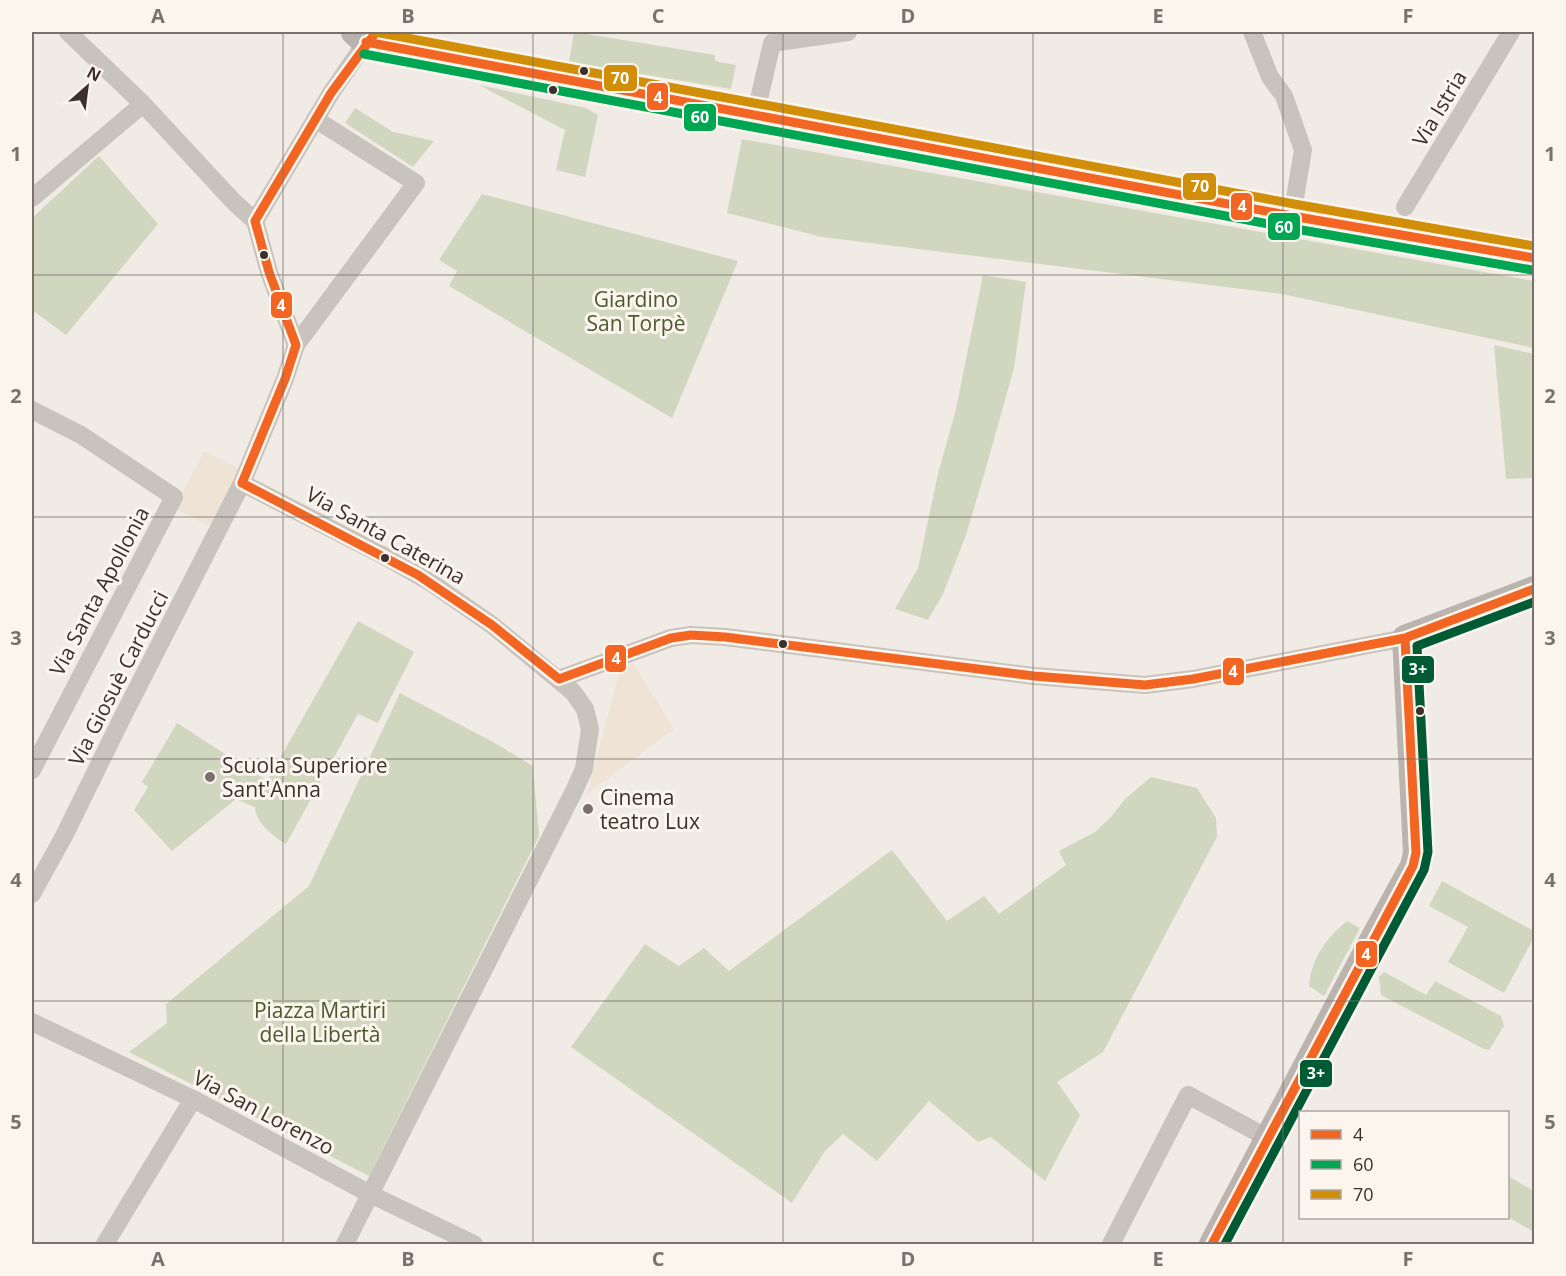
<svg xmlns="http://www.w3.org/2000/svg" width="1566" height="1276" font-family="'Open Sans',sans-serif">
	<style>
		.green { fill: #d1d6bf }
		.plaza { fill: #eee3d5 }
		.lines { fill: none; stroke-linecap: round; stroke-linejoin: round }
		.street { stroke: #c9c3be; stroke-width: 18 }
		.secondary { stroke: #bab3ae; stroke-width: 26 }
		.primary { stroke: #b8b1ad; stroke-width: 28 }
		.bus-1-casing { stroke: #fbf5ee; stroke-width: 14 }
		.bus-2-casing { stroke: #fbf5ee; stroke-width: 14 }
		.bus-3-casing { stroke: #fbf5ee; stroke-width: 14 }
		.bus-4-casing { stroke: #fbf5ee; stroke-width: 14 }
		.bus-1 { stroke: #f26522; stroke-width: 9 }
		.bus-2 { stroke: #00a651; stroke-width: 9 }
		.bus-3 { stroke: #d18e09; stroke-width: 9 }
		.bus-4 { stroke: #005b35; stroke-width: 9 }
		.grid { fill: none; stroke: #7a716c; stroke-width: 1.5; stroke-opacity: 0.55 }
		.bus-dot { fill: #3b302b; stroke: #fbf5ee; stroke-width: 2 }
		.poi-dot { fill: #7a716c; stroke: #fbf5ee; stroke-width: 2 }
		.labels { text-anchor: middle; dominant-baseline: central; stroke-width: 6; stroke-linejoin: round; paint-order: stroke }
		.street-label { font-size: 21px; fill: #3b302b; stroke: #fbf5ee }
		.park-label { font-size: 21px; fill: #4a5a2e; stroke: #fbf5ee }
		.poi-label { font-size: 21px; fill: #3b302b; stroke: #fbf5ee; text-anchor: start }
		.line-badge { stroke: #fbf5ee; stroke-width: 2 }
		.badge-label { font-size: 16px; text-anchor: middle; font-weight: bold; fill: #fff }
		.neatline { fill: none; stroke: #7a716c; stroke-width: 2 }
		.grid-label { font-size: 20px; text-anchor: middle; font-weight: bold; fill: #7a716c }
	</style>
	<rect width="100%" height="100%" fill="#f0ebe5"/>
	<path class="green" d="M 574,32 L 715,55 L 715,61 L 736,65 L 731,89 L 569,62 Z
		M 479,85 L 586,108 L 598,115 L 585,177 L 556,170 L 565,130 Z
		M 355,108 L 393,132 L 434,141 L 413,167 L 345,123 Z
		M 742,139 L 1534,281 L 1534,348 L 1282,294 L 822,237 L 727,213 Z
		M 99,156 L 158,224 L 66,335 L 32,310 L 32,218 Z
		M 482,194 L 738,261 L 672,418 L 449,286 L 457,271 L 439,260 Z
		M 983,275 L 1026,282 L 1014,368 L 983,478 L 966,535 L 943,594 L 928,620 L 895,609 L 918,568 L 938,474 L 956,409 Z
		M 1494,345 L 1534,354 L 1534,478 L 1506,479 Z
		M 358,621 L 414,652 L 378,723 L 358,714 L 286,844 C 274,837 255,822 255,807 L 236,799 L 172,851 L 134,810 L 148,787 L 142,782 L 177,723 L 267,781 Z
		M 400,693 L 493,742 L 533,766 L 539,836 L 369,1176 L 129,1052 L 167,1023 L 166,1004 L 309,886 Z
		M 1151,777 L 1197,788 L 1216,818 L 1217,837 L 1103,1052 L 1057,1082 L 1080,1115 L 1045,1181 L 991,1137 L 978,1142 L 929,1101 L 877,1161 L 843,1134 L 825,1151 L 792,1203 L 571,1047 L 645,944 L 679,966 L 704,948 L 729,971 L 892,850 L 947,921 L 984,896 L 999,914 L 1066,865 L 1059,851 L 1095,832 L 1111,817 L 1125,799 Z
		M 1442,881 L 1534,931 L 1534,937 L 1504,993 L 1448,962 L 1468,927 L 1429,906 Z
		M 1347,921 L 1360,928 L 1324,996 L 1309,986 C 1311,959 1327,937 1347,921 Z
		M 1384,972 L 1426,995 L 1435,981 L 1501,1016 L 1504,1026 L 1489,1050 L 1484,1049 L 1381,995 L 1379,977 Z
		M 1508,1176 L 1534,1191 L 1534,1232 L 1508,1217 Z"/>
	<path class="plaza" d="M 204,451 L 240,469 L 209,526 L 175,508 Z
		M 633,663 L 674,729 L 587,794 L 620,670 Z"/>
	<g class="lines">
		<path class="street" d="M 68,32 L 143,104 L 234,202 L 255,221
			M 1252,32 L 1270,77 L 1284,96 L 1303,150 L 1292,216
			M 755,116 L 772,43 L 848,32
			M 32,198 L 143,104
			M 1405,207 L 1511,32
			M 296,345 L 269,272 L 255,221 L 331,93 L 366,42
			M 32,410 L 81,435 L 174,497 L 32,770
			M 242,483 L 386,557 L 433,584 L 492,625 L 573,692 L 585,709 L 590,729 L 584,769 L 574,791 L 345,1244
			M 559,679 L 671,638 L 691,635 L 725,637 L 1034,676 L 1145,685 L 1193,679 L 1405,638
			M 32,894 L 64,836 L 121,720 L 242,483 L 285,379 L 296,345 L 416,183 L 315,119
			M 32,1022 L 193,1099 L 372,1195 L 474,1244
			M 105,1244 L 193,1099
			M 1111,1244 L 1188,1095 L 1268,1138"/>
		<path class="secondary" d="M 1212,1244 L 1376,933 L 1413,866 L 1416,853 L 1405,638 L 1534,589"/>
		<path class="primary" d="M 355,32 L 366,42 L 1292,216 L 1534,258"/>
		<g class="bus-1-casing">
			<path id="bus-1" d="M 376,32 L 331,93 L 255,221 L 269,272 L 296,345 L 285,379 L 242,483 L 418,575 L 492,625 L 559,679 L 671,638 L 691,635 L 725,637 L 1034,676 L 1145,685 L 1193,679 L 1405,638 L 1534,589
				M 366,42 L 1292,216 L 1534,258
				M 1212,1244 L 1413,866 L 1416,853 L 1405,638"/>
		</g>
		<g class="bus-2-casing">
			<path id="bus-2" d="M 364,54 L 1290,228 L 1532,270"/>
		</g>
		<g class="bus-3-casing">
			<path id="bus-3" d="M 375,32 L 1294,204 L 1534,246"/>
		</g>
		<g class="bus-4-casing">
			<path id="bus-4" d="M 1225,1244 L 1424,870 L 1428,852 L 1417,646 L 1534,602"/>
		</g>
		<use href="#bus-1" class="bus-1"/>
		<use href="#bus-2" class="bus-2"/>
		<use href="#bus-3" class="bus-3"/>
		<use href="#bus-4" class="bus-4"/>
	</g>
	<path class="grid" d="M 283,32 L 283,1244M 533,32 L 533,1244M 783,32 L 783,1244M 1033,32 L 1033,1244M 1283,32 L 1283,1244M 32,275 L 1534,275M 32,517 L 1534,517M 32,759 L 1534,759M 32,1001 L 1534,1001"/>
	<g class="bus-dot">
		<circle cx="584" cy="71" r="5"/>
		<circle cx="553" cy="90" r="5"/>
		<circle cx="264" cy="255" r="5"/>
		<circle cx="385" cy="558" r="5"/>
		<circle cx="783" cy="644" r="5"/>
		<circle cx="1420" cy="711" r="5"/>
	</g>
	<g class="poi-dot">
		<circle cx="210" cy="777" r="6"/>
		<circle cx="588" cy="809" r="6"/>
	</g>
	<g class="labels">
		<g class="street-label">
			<text transform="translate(1439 108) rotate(-59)">Via Istria</text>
			<text transform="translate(386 535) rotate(29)">Via Santa Caterina</text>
			<text transform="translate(99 591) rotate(-62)">Via Santa Apollonia</text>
			<text transform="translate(118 678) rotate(-63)">Via Giosuè Carducci</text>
			<text transform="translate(264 1112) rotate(28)">Via San Lorenzo</text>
		</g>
		<g class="park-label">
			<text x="636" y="299">Giardino<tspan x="636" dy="24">San Torpè</tspan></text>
			<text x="320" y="1010">Piazza Martiri<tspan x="320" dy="24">della Libertà</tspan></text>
		</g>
		<g class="poi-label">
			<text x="222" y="765">Scuola Superiore<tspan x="222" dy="24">Sant'Anna</tspan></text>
			<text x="600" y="797">Cinema<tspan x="600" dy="24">teatro Lux</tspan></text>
		</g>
	</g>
	<g class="line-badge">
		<rect x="603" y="64" width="35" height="28" rx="6" fill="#d18e09"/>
		<rect x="646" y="82" width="23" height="29" rx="6" fill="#f26522"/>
		<rect x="683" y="103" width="34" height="29" rx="6" fill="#00a651"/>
		<rect x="1182" y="172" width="35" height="29" rx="6" fill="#d18e09"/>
		<rect x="1230" y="192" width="23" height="29" rx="6" fill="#f26522"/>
		<rect x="1267" y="212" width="34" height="29" rx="6" fill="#00a651"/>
		<rect x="270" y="291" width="23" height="28" rx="6" fill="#f26522"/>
		<rect x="604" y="644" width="23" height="29" rx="6" fill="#f26522"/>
		<rect x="1401" y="655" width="34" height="29" rx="6" fill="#005b35"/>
		<rect x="1222" y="657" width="23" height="29" rx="6" fill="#f26522"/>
		<rect x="1355" y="940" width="23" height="28" rx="6" fill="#f26522"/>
		<rect x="1299" y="1059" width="34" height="29" rx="6" fill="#005b35"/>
	</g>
	<g class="badge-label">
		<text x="620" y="84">70</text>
		<text x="658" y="103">4</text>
		<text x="700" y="123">60</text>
		<text x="1200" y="192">70</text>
		<text x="1242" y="212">4</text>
		<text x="1284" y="233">60</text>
		<text x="281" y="311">4</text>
		<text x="616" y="664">4</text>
		<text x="1418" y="675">3+</text>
		<text x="1233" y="677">4</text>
		<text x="1366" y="960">4</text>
		<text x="1316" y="1079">3+</text>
	</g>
	<rect width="1566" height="1276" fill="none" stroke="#fbf5ee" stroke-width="66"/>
	<rect x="1299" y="1111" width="210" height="108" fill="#fbf5ee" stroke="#aea6a0" stroke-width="1.5"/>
	<rect x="1311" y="1130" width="30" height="9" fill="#f26522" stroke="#aea6a0" stroke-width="1.5"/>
	<text x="1353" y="1141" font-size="18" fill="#3b302b">4</text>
	<rect x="1311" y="1160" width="30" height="9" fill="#00a651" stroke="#aea6a0" stroke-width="1.5"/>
	<text x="1353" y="1171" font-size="18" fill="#3b302b">60</text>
	<rect x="1311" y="1190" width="30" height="9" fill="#d18e09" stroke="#aea6a0" stroke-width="1.5"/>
	<text x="1353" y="1201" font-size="18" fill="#3b302b">70</text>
	<g transform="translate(87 87) rotate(28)" stroke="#fbf5ee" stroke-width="4.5" paint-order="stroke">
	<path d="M0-4.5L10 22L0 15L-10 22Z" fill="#3b302b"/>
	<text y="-9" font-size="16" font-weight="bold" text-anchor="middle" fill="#3b302b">N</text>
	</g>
	<rect x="33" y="33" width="1500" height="1210" class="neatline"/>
	<g class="grid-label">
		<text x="158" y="23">A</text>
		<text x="408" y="23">B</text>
		<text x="658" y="23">C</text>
		<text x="908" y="23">D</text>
		<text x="1158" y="23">E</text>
		<text x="1408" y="23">F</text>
		<text x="16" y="161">1</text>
		<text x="1550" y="161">1</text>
		<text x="16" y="403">2</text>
		<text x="1550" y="403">2</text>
		<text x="16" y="645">3</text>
		<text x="1550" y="645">3</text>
		<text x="16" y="887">4</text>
		<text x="1550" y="887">4</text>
		<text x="16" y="1129">5</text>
		<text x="1550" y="1129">5</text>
		<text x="158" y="1266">A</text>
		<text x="408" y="1266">B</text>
		<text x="658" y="1266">C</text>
		<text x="908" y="1266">D</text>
		<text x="1158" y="1266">E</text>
		<text x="1408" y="1266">F</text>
	</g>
</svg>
